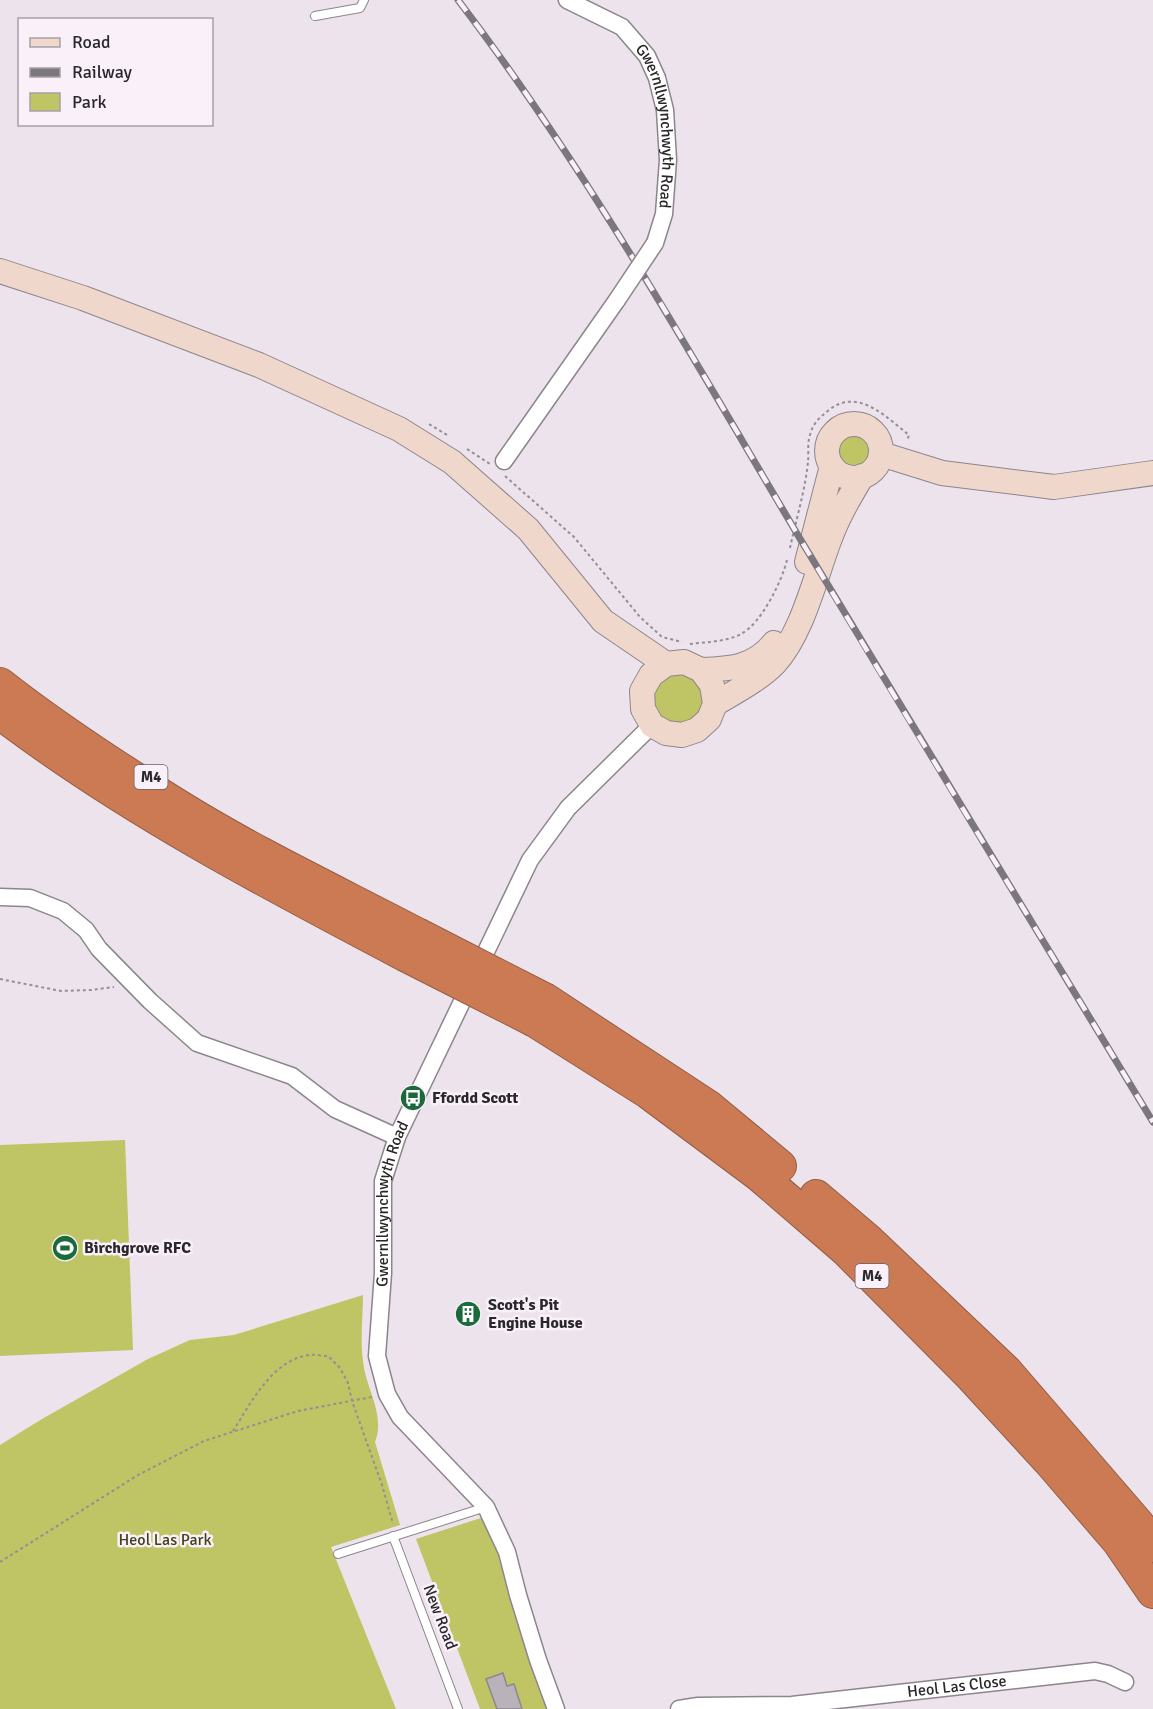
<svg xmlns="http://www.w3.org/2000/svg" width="1153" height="1709" font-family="Signika,sans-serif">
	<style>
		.green { fill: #bfc464 }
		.building { fill: #b9b2bb; stroke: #8e8790; stroke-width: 1.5 }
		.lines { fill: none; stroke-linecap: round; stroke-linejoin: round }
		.service-casing { stroke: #8d858d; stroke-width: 10 }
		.minor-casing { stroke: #8d858d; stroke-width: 19 }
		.secondary-casing { stroke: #8d858d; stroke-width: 26 }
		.motorway-casing { stroke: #935d45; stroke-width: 34 }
		.path { stroke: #958e95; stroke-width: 2; stroke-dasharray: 3 3; stroke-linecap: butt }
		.service { stroke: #fff; stroke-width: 8 }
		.minor { stroke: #fff; stroke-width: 16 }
		.secondary { stroke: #efd7cb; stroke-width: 24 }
		.motorway { stroke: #cb7a53; stroke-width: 32 }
		.rail-casing { stroke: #7c777c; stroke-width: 7 }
		.rail { stroke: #f9f0fa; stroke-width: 4.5; stroke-dasharray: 14; stroke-linecap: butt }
		.minor-bridge-casing { stroke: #8d858d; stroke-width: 19; stroke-linecap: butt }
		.motorway-bridge-casing { stroke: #935d45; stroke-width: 34; stroke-linecap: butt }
		.minor-bridge { stroke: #fff; stroke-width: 16 }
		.motorway-bridge { stroke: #cb7a53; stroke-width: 32 }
		.labels { text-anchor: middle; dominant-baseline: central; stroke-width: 5; stroke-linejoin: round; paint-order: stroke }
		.shield { fill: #f9f0fa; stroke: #686368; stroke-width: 1.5 }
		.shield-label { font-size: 15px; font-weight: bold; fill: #2a272a }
		.street-label { font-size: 16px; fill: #2a272a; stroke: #f9f0fa }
		.poi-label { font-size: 16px; font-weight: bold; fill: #2a272a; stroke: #f9f0fa; text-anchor: start }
		.park-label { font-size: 16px; fill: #404217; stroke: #f9f0fa }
	</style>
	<rect width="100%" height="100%" fill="#ece3ec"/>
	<path class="green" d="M837 451a18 18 0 1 1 36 0a18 18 0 1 1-36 0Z
		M 678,673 L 691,676 L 704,693 L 703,708 L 687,724 L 664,721 C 662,717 656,713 655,709 C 647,690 662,677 678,673 Z
		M 125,1140 L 133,1350 L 0,1356 L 0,1145 Z
		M 363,1295 C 363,1317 360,1339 363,1361 C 365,1387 386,1415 375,1442 L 400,1525 L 331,1547 L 396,1709 L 0,1709 L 0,1445 L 42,1419 L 148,1359 L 190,1340 L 234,1335 Z
		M 484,1517 L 510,1581 L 551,1709 L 480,1709 L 416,1539 Z"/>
	<path class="building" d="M 469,1303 L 479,1317 L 467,1325 L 457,1311 Z
		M 503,1673 L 507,1686 L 514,1684 L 522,1709 L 497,1709 L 486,1679 Z"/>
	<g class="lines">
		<g class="service-casing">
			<path id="service" d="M 315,16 L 360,8 L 364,0
				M 393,1536 L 458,1709
				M 338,1554 L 486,1507"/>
		</g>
		<g class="minor-casing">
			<g id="minor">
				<path id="s1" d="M 567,0 L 622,27 L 647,56 L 657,78 L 665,110 L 668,160 L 664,214 L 655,243"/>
				<path d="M 504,461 L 617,300"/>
				<path d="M 0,897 L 30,898 L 63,911 L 86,930 L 99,949 L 150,1001 L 197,1043 L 292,1076 L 335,1109 L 397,1137"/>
				<path id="s2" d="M 556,1709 L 538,1660 L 518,1595 L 507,1552 L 486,1507 L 400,1417 L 387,1394 L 377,1356 L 383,1273 L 383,1181 L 397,1137 L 530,860 L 568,808 L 652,725"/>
				<path id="s3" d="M 679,1709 L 698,1706 L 792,1705 L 1095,1671 L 1108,1674 L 1125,1682"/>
			</g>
		</g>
		<g class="secondary-casing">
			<path id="secondary" d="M 0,271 L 83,298 L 259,365 L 399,429 L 452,462 L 528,529 L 603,621 L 666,664 L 684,662 L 701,670 L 712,685 L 715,704 L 709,719 L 697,730 L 682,735 L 666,733 L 652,725 L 643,709 L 642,691 L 651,675 L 666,664
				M827 451a27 27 0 1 1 54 0a27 27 0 1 1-54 0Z
				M 881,454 L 942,473 L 1054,487 L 1153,473
				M 807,562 L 832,466
				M 701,670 C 730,669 754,668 774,643
				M 715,704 C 733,693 760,679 775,663 C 802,634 815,578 829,541 C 837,518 849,498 862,476"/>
		</g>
		<g class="motorway-casing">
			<path id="motorway" d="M 0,684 C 56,728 116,767 177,805 C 254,853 337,892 417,934
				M 0,713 C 125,808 266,882 405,955
				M 546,1000 L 709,1107 L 780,1166
				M 535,1021 L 649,1093 L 759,1175 L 846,1250 L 970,1375 L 1050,1462 L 1118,1541 L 1153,1592
				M 816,1196 L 869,1241 L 1006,1371 L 1138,1524 L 1153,1546"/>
		</g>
		<path class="path" d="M 429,424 L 447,435
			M 467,449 L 490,464
			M 505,476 L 574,537 L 640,617 L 662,637 L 682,642
			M 790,548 C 796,520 805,491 808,462 C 809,454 807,443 810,435 C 813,423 820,417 829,410 C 858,387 886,417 909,435 L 907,441
			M 690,644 C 706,642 726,642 741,634 C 761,624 782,581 787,560
			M 0,979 L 61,991 L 91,990 L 114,987
			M 233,1431 C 251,1403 272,1360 309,1355 C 315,1354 322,1356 328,1356 L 340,1368 L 348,1383 L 352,1401 L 382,1485 L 393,1524
			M 0,1562 L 138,1475 L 204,1441 L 298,1411 L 372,1397"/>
		<use href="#service" class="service"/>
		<use href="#minor" class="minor"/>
		<use href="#secondary" class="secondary"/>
		<use href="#motorway" class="motorway"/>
		<g class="rail-casing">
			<path id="rail" d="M 458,0 C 587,169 691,355 799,537 C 916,733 1035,927 1153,1122"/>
		</g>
		<use href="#rail" class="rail"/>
		<g class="minor-bridge-casing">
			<path id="minor-bridge" d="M 617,300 L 655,243"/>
		</g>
		<g class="motorway-bridge-casing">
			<path id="motorway-bridge" d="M 417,934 L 546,1000
				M 405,955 L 535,1021"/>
		</g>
		<use href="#minor-bridge" class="minor-bridge"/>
		<use href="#motorway-bridge" class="motorway-bridge"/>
	</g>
	<defs>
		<g id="bus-disc" transform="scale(1.35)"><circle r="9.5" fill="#1c6a3a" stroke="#f9f0fa"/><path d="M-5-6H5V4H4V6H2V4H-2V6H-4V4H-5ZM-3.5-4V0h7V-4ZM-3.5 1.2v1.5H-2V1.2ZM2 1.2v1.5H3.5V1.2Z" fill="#fff"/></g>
		<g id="stadium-disc" transform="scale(1.35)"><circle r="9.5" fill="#1c6a3a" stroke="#f9f0fa"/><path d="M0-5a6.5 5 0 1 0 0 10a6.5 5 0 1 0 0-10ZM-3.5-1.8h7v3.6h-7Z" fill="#fff"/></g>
		<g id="building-disc" transform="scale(1.35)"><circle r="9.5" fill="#1c6a3a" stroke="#f9f0fa"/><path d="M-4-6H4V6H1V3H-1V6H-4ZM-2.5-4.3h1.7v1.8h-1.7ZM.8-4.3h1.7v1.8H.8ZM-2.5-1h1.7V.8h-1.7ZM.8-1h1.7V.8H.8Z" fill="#fff"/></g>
	</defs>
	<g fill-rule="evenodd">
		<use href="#bus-disc" x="413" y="1098"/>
		<use href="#stadium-disc" x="65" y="1248"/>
		<use href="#building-disc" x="468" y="1314"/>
	</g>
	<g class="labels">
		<g class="shield">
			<rect x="134.5" y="765" width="33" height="24" rx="4.5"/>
			<rect x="855.5" y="1264" width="33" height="24" rx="4.5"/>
		</g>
		<g class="shield-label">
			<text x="151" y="777">M4</text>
			<text x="872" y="1276">M4</text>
		</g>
		<g class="street-label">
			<text stroke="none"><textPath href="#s1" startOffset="171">Gwernllwynchwyth Road</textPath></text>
			<text stroke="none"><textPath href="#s2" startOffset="558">Gwernllwynchwyth Road</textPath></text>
			<text transform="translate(440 1617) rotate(69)">New Road</text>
			<text stroke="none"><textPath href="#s3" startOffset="279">Heol Las Close</textPath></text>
		</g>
		<g class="poi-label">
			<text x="432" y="1098">Ffordd Scott</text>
			<text x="84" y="1248">Birchgrove RFC</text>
			<text x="488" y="1305">Scott's Pit<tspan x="488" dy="18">Engine House</tspan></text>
		</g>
		<g class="park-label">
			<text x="165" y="1540">Heol Las Park</text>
		</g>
	</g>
	<rect x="18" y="18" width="195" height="108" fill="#f9f0fa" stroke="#a6a0a7" stroke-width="1.5"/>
	<rect x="30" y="38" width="30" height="9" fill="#efd7cb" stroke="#a6a0a7" stroke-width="1.5"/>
	<text x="72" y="48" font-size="18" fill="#2a272a">Road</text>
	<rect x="30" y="68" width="30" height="9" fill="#7c777c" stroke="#a6a0a7" stroke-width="1.5"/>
	<text x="72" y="78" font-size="18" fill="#2a272a">Railway</text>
	<rect x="30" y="93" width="30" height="18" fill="#bfc464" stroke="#a6a0a7" stroke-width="1.5"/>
	<text x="72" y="108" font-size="18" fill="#2a272a">Park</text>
</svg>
